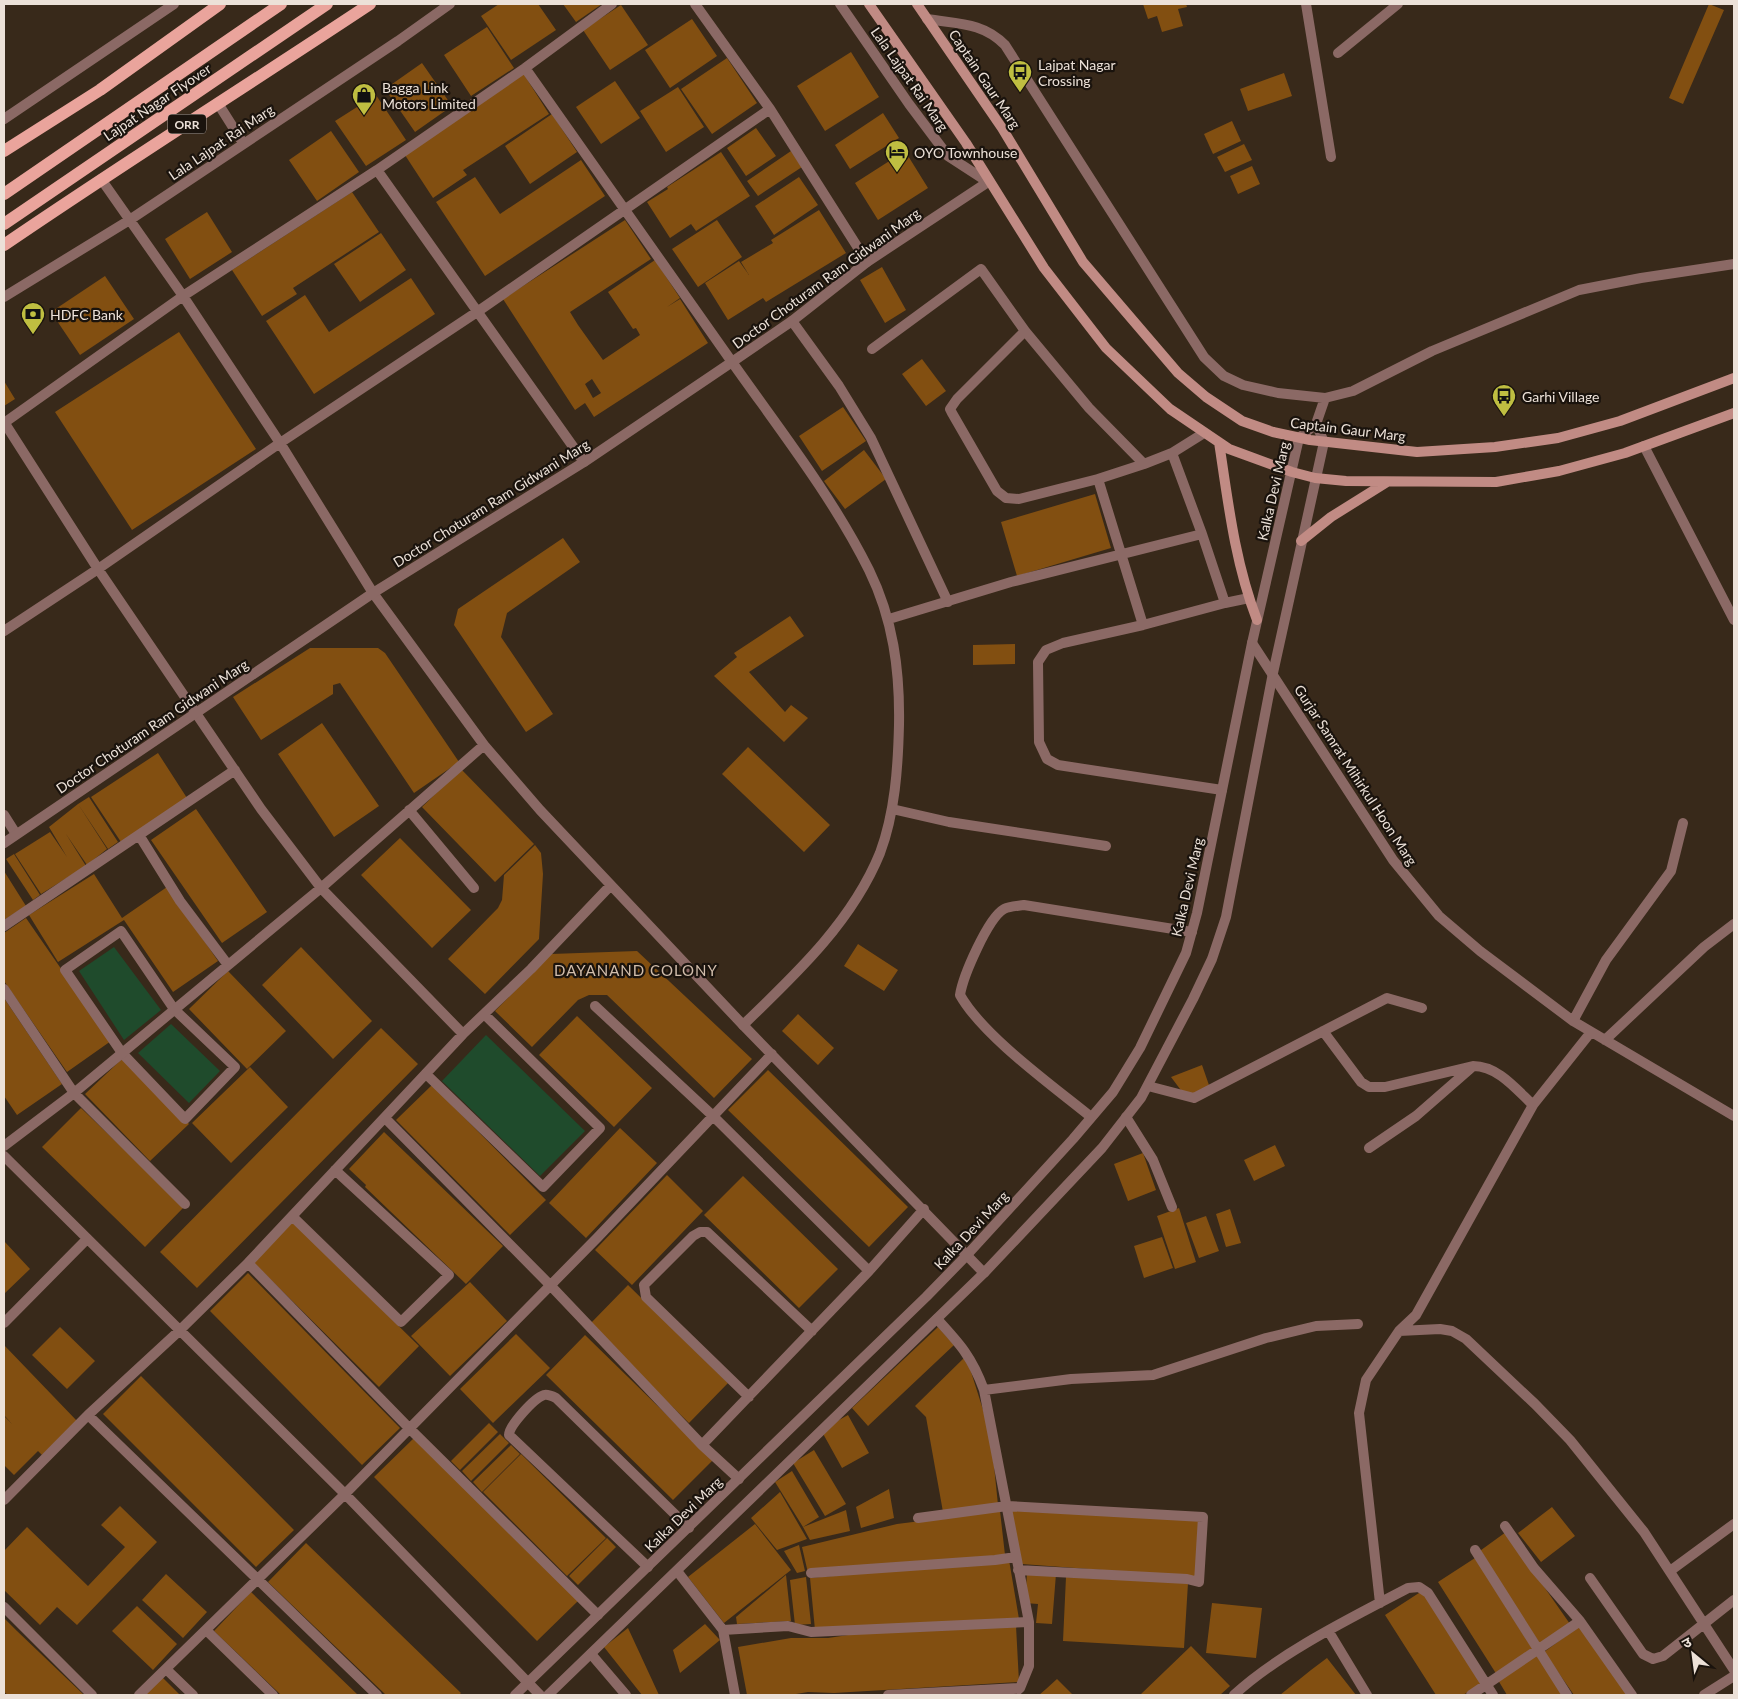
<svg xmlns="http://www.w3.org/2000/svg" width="1738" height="1699" font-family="Lato,'Noto Sans Devanagari',sans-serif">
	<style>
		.green { fill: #1f4b2c }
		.building { fill: #824f11; fill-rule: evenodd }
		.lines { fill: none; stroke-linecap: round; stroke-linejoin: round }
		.service { stroke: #8b6965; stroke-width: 10 }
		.minor { stroke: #8b6965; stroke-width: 10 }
		.tertiary { stroke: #8b6965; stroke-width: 10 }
		.secondary { stroke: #c18b84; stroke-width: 10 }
		.primary { stroke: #eaa49c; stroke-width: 12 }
		.labels { text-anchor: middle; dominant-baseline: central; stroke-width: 4.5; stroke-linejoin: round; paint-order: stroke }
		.shield { fill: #1a130d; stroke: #ada39b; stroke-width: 1 }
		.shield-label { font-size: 12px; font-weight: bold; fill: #ece1d8 }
		.poi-label { font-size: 14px; fill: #ece1d8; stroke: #1a130d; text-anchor: start }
		.street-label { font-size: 14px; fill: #ece1d8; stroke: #1a130d }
		.neighbourhood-label { font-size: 15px; letter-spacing: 1px; fill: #d1bdab; stroke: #1a130d }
	</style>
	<rect width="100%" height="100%" fill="#38291a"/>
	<path class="green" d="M 114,947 L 161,1010 L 124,1040 L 79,971 Z
		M 171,1024 L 220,1071 L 189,1103 L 138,1053 Z
		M 486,1035 L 585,1131 L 540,1176 L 442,1081 Z"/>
	<path class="building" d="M 499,4 L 538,4 L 556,30 L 511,60 L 481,16 Z
		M 563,4 L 602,4 L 576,22 Z
		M 1143,4 L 1186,4 L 1187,7 L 1178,9 L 1183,26 L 1162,32 L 1157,16 L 1148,19 Z
		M 1709,4 L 1724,10 L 1683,104 L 1669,98 Z
		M 621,5 L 648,45 L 610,70 L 583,30 Z
		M 692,19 L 717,56 L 670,88 L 645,50 Z
		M 487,27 L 514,68 L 471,96 L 444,55 Z
		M 851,52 L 879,97 L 825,131 L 797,86 Z
		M 727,58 L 757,103 L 712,134 L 681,89 Z
		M 422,63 L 452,106 L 415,132 L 385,89 Z
		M 523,73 L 549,114 L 463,170 L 467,175 L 433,198 L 403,152 Z
		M 1284,73 L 1292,96 L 1248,111 L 1240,89 Z
		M 615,81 L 640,118 L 601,144 L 576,107 Z
		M 678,87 L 704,127 L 666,152 L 640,111 Z
		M 376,95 L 406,140 L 366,166 L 335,121 Z
		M 883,113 L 899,138 L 850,169 L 835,145 Z
		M 552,114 L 577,152 L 530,184 L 505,146 Z
		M 1232,121 L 1241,141 L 1213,154 L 1204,134 Z
		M 756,128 L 776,156 L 746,176 L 727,148 Z
		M 331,131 L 359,172 L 317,201 L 289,160 Z
		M 1244,144 L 1252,160 L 1225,172 L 1217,157 Z
		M 791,151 L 802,167 L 758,196 L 747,181 Z
		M 905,151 L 928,188 L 878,220 L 855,183 Z
		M 721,152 L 750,196 L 696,231 L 691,224 L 670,238 L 647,202 L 668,189 L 667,187 Z
		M 581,160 L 605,196 L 485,276 L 436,202 L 475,177 L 500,214 Z
		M 1252,166 L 1260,184 L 1238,194 L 1230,176 Z
		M 799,177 L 818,205 L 774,235 L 755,206 Z
		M 352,192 L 379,232 L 293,288 L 297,294 L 262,316 L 232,270 Z
		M 819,210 L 846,253 L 766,302 L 763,298 L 728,320 L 705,283 L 739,261 L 749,275 L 741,262 L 773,243 L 771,240 Z
		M 207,212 L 232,252 L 190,279 L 165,239 Z
		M 625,220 L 651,259 L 570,312 L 578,325 L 603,360 L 640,335 L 636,328 L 633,329 L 608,292 L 655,260 L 680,298 L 667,307 L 680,299 L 708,343 L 594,417 L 585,403 L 575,410 L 503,299 ZM 592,379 L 601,393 L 593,398 L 585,384 Z
		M 717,220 L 742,257 L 698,287 L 672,249 Z
		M 381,233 L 406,270 L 360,302 L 334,264 Z
		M 882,267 L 906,310 L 885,323 L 860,280 Z
		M 105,276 L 134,319 L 80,355 L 51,312 Z
		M 411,278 L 435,314 L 314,394 L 266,321 L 305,295 L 329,332 Z
		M 179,332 L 256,449 L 132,530 L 55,412 Z
		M 922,359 L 946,391 L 926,406 L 902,374 Z
		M 4,381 L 15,399 L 4,406 Z
		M 843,407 L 866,441 L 822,471 L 799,436 Z
		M 864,450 L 886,479 L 845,509 L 824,481 Z
		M 1095,494 L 1111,548 L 1017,576 L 1001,522 Z
		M 563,538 L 580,562 L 507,613 L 501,637 L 553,714 L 526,732 L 454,625 L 458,609 Z
		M 790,616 L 804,636 L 749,672 L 785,712 L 791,705 L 808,718 L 784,742 L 714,676 L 737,657 L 734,653 Z
		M 1015,644 L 1015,664 L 973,665 L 973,645 Z
		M 310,648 L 378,648 L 385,653 L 459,762 L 414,793 L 340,683 L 333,685 L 333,694 L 261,740 L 233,697 Z
		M 322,723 L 379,806 L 334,837 L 278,754 Z
		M 748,747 L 830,825 L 804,852 L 722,774 Z
		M 158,753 L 187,798 L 121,842 L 91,797 Z
		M 461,769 L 534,844 L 495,882 L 422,807 Z
		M 89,797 L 118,842 L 108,849 L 78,804 Z
		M 78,804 L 107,849 L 87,865 L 66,834 L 86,866 L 41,894 L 15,854 L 50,832 L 67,857 L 49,827 Z
		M 196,809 L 267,912 L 222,943 L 151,840 Z
		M 400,838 L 471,910 L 432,948 L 361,875 Z
		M 535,845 L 541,853 L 543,874 L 539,939 L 485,994 L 448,959 L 498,908 L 502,900 L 504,875 Z
		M 14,854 L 40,895 L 33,900 L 6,859 Z
		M 4,871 L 26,906 L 4,920 Z
		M 94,874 L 122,918 L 167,887 L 218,961 L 173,992 L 124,920 L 58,962 L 29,915 Z
		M 26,918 L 111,1041 L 67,1072 L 4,981 L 4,933 Z
		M 858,944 L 898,970 L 884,991 L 844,966 Z
		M 301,947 L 372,1021 L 333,1059 L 262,985 Z
		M 637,951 L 752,1059 L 714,1098 L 607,995 L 589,995 L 578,1000 L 532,1047 L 495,1011 L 551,954 Z
		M 228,971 L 286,1031 L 247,1069 L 189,1009 Z
		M 4,998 L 62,1084 L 17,1115 L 4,1096 Z
		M 798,1014 L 834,1048 L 818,1065 L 782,1031 Z
		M 577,1016 L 652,1088 L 614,1127 L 539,1055 Z
		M 381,1028 L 418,1064 L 197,1288 L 160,1252 Z
		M 124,1057 L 189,1124 L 150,1161 L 85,1094 Z
		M 1202,1065 L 1210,1088 L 1195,1094 L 1183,1093 L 1171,1077 Z
		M 250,1067 L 288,1107 L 231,1163 L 192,1123 Z
		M 768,1070 L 908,1207 L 869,1247 L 728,1110 Z
		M 432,1085 L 546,1200 L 510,1235 L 396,1120 Z
		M 81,1108 L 184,1207 L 145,1247 L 42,1147 Z
		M 620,1128 L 657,1163 L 586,1238 L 549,1203 Z
		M 384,1132 L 503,1246 L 466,1284 L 365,1187 L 366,1185 L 349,1169 Z
		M 1275,1145 L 1285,1166 L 1254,1181 L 1244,1160 Z
		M 1143,1153 L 1156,1190 L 1128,1201 L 1114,1164 Z
		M 667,1175 L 703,1211 L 632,1285 L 595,1250 Z
		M 743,1176 L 838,1269 L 799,1308 L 704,1215 Z
		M 1179,1208 L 1196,1262 L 1175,1269 L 1157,1216 Z
		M 1230,1209 L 1241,1243 L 1226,1247 L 1216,1214 Z
		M 1206,1216 L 1219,1251 L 1199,1258 L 1186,1223 Z
		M 293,1222 L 419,1346 L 379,1387 L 253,1262 Z
		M 1162,1237 L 1173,1268 L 1144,1278 L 1134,1246 Z
		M 4,1241 L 30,1269 L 4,1294 Z
		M 248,1273 L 400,1428 L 362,1465 L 210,1311 Z
		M 470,1282 L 507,1321 L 450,1376 L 411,1336 Z
		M 628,1285 L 728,1383 L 689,1423 L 589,1325 Z
		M 60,1327 L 95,1361 L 67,1389 L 32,1355 Z
		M 938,1327 L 954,1345 L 868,1426 L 852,1408 Z
		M 516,1334 L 550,1368 L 493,1423 L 460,1389 Z
		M 585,1335 L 713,1460 L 673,1500 L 546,1375 Z
		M 4,1345 L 77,1421 L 42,1455 L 38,1451 L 14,1475 L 4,1465 L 4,1416 L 12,1424 L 4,1415 Z
		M 966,1356 L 985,1416 L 992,1446 L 998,1505 L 943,1512 L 926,1417 L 915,1406 Z
		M 141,1376 L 294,1530 L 256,1567 L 103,1414 Z
		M 848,1415 L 869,1453 L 842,1468 L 821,1430 Z
		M 489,1423 L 498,1432 L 460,1470 L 451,1461 Z
		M 500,1434 L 509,1443 L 471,1481 L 462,1471 Z
		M 415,1437 L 578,1601 L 537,1641 L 374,1477 Z
		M 511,1445 L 520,1454 L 482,1492 L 473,1482 Z
		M 814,1450 L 846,1504 L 825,1516 L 793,1463 Z
		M 521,1454 L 606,1538 L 567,1576 L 483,1492 Z
		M 792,1471 L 819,1517 L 803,1527 L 775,1482 Z
		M 889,1489 L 894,1518 L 861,1528 L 856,1507 Z
		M 780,1492 L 807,1539 L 777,1550 L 751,1518 Z
		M 120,1506 L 157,1542 L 77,1625 L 57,1607 L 40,1625 L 4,1590 L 4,1551 L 27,1527 L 88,1586 L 125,1547 L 101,1525 Z
		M 1552,1507 L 1575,1536 L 1541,1562 L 1518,1533 Z
		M 1011,1508 L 1200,1521 L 1196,1577 L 1022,1564 Z
		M 846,1510 L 850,1531 L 810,1540 L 803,1527 Z
		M 1000,1511 L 1005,1555 L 808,1573 L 802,1547 L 897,1524 Z
		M 755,1524 L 791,1570 L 724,1623 L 688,1577 Z
		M 1506,1532 L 1570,1624 L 1541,1645 L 1477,1553 Z
		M 607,1538 L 616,1547 L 578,1585 L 569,1576 Z
		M 306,1543 L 461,1693 L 459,1695 L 386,1695 L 268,1582 Z
		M 799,1545 L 805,1571 L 797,1573 L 784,1551 Z
		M 1475,1558 L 1534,1651 L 1497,1675 L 1438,1582 Z
		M 1009,1560 L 1019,1619 L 815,1630 L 810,1578 Z
		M 1027,1573 L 1056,1574 L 1052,1624 L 1036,1623 L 1038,1604 L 1025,1603 Z
		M 166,1574 L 207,1612 L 183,1638 L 142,1600 Z
		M 786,1575 L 791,1621 L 737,1624 L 736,1617 Z
		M 806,1577 L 811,1624 L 795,1625 L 790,1580 Z
		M 1066,1577 L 1188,1583 L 1184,1648 L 1063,1641 Z
		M 1422,1591 L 1481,1684 L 1463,1695 L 1436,1695 L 1385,1615 Z
		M 251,1592 L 358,1695 L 281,1695 L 214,1631 Z
		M 1212,1603 L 1262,1608 L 1256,1658 L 1206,1653 Z
		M 137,1606 L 177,1644 L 153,1670 L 112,1631 Z
		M 4,1618 L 17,1631 L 84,1695 L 8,1695 L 4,1692 Z
		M 705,1624 L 720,1640 L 680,1673 L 673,1650 Z
		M 1581,1625 L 1629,1695 L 1574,1695 L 1544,1652 Z
		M 1016,1626 L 1019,1682 L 834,1693 L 808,1692 L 790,1695 L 747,1695 L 738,1647 L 791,1638 L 828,1638 L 855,1634 Z
		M 628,1628 L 659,1695 L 642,1695 L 604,1647 Z
		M 1191,1646 L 1230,1686 L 1220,1695 L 1140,1695 Z
		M 1537,1655 L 1563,1695 L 1507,1695 L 1498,1680 Z
		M 1327,1658 L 1356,1695 L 1280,1695 L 1311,1670 Z
		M 162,1677 L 180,1695 L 145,1695 Z
		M 1057,1679 L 1073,1695 L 1039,1695 L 1046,1689 Z"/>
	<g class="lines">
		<path class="service" d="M 1338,53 L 1398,4
			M 792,321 L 839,386 L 871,438 L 948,602
			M 872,349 L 981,269 L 1025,331
			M 732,362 C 780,430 832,496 869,570 C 893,619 900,670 899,725 C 898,767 895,813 880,853 C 852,922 795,975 743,1025
			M 1172,453 L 1202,534
			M 1144,464 L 1172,453 L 1204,433
			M 1098,479 L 1144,464 L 1089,408 L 1025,331 L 957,399 L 950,409 L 952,413 L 997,491 L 1006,498 L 1019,499 L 1098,479 L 1143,625
			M 1225,603 L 1249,598
			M 889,619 L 1011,582 L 1202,534 L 1225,603 L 1143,625 L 1063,643 L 1046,650 L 1038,662 L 1039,742 L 1047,759 L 1058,765 L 1222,790
			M 892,809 L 949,822 L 1106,846
			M 121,931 L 174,1009 L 235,1067 L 185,1119 L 122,1053 L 65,970 Z
			M 1091,1117 C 1053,1086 983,1036 960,995 C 963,976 988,918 1004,909 C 1009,906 1018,906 1024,905 L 1192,932"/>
		<path class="minor" d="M 695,4 L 770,109 L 867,262
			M 840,4 L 909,104 L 948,156 L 988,182
			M 1306,4 L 1331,157
			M 927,19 C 957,24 983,22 1005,45 L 1204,357 L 1224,376 L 1243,385 L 1278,393 L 1325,398 L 1353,391 L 1432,351 L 1579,290 L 1641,278 L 1734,264
			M 525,68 L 732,362
			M 219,105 L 243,143
			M 4,119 L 174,4
			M 377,170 L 584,462
			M 101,179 L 183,296 L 280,443 L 373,593 L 484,745 L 540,810 L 743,1025 L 984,1273
			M 4,297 L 128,221 L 398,41 L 450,4
			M 4,422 L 98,569 L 261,809 L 321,888 L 463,1034
			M 4,423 L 183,296 L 377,170 L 525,68 L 612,4
			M 1316,424 L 1325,398
			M 1644,446 L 1734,620
			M 4,631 L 98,569 L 280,443 L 477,312 L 770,109
			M 1252,643 L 1393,860 L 1439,916 L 1480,951 L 1573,1021 L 1734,1116
			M 409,810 L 474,888
			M 4,815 L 16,834
			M 139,835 L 180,901 L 228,965
			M 4,926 L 235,770
			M 4,989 L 74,1093 L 185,1204
			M 595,1006 L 713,1116 L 869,1271
			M 1573,1021 L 1606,960 L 1671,871 L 1683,823
			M 1323,1031 L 1361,1082 L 1369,1087 L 1385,1087 L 1473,1066 C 1498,1066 1516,1089 1533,1105
			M 1605,1040 L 1704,947 L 1734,924
			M 426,1074 L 543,1187 L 600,1128 L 484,1014
			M 1148,1086 L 1194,1098 L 1387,998 L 1422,1008
			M 1126,1117 L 1153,1160 L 1172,1207
			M 385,1118 L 550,1285 L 702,1445 L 739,1479
			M 4,1146 L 74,1093 L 321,888 L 484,745
			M 1369,1148 L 1416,1116 L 1471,1068
			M 4,1156 L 345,1494 L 540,1695
			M 292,1216 L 401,1322 L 449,1275 L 335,1170
			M 248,1263 L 409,1428 L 598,1615
			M 937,1319 C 960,1344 972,1357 984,1390 L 1029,1622 L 1029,1666 L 1020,1688 L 1012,1695
			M 4,1323 L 87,1239
			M 1399,1331 L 1440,1329 L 1452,1331 L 1466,1339 L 1535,1404 L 1570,1440 L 1644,1532 L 1734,1670
			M 984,1390 L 1071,1379 L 1153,1375 L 1266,1338 L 1316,1326 L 1358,1324
			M 749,1397 L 646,1297 L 644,1285 L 693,1236 L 700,1232 L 707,1232 L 812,1331
			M 88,1415 L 377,1695
			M 702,1445 L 869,1271 L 924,1209
			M 4,1500 L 88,1415 L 179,1331 L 248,1263 L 463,1034 L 531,969 L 611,885
			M 918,1518 L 1007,1506 L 1203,1517 L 1199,1582 L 1187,1579 L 1018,1570
			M 1505,1526 L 1534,1568 L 1580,1621 L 1632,1695
			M 1475,1550 L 1567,1695
			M 648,1567 L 509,1435 C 509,1426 534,1398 544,1395 C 548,1394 552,1396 556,1398 L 689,1528
			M 677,1571 L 723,1630 L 735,1695
			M 1670,1571 L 1734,1524
			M 811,1573 L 995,1560 L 1016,1557
			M 1590,1578 L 1643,1654 L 1653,1659 L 1663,1656 L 1734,1600
			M 1380,1603 L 1359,1413 L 1366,1380 L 1399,1331 L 1416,1315 L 1533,1105 L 1591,1032
			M 4,1607 L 92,1695
			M 206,1630 L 273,1695
			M 723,1630 L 788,1626 L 811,1632 L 1029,1622
			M 1329,1632 L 1367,1695
			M 591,1654 L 626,1695
			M 166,1669 L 193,1695
			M 139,1695 L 345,1494 L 597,1238 L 772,1054
			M 888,1695 L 1020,1688
			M 1234,1695 C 1279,1653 1353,1617 1408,1588 L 1419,1587 L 1428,1593 L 1493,1695
			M 1471,1695 L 1580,1621
			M 1704,1695 L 1734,1676"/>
		<path class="tertiary" d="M 4,843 L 373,593 L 584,462 L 732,362 L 792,321 L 867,262 L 988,182
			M 515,1695 L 926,1297 L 966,1256 L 1073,1139 L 1113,1092 L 1140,1048 L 1186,953 L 1197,913 L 1252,643 L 1299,438 L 1316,424 L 1324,442 L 1273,673 L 1226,917 L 1212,959 L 1193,999 L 1141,1098 L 1102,1148 L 984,1273 L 548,1695"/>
		<path class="secondary" d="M 869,4 L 966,143 L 1044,268 L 1106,348 L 1170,409 L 1229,449 L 1292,472 L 1315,478 L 1346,481 L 1496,482 L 1559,471 L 1625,453 L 1734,413
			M 917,4 L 1002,128 L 1083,262 L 1178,373 L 1206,397 L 1242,421 L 1273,432 L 1310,440 L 1417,452 L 1495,447 L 1558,438 L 1620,421 L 1734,378
			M 1219,442 C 1228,502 1235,563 1257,620
			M 1301,541 L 1331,517 L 1387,482"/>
		<path class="primary" d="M 4,151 L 100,90 L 220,4
			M 4,194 L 281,4
			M 4,224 L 327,4
			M 4,245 C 124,163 248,85 370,4"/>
	</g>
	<defs>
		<g id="bus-pin" transform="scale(1.25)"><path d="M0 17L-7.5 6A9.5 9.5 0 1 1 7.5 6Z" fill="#bfbe41" stroke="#1a130d"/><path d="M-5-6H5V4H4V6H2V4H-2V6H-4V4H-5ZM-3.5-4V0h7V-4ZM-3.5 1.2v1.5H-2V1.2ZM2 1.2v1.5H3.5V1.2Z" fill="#111"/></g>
		<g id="shop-pin" transform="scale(1.25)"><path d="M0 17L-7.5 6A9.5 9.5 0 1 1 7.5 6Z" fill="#bfbe41" stroke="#1a130d"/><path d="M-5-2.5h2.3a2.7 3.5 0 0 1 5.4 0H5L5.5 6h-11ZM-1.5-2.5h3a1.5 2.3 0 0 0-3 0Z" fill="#111"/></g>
		<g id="hotel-pin" transform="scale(1.25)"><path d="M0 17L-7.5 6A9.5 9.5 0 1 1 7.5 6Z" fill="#bfbe41" stroke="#1a130d"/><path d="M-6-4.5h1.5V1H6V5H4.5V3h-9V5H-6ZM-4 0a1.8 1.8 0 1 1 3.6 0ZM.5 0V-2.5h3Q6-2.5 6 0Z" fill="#111"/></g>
		<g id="bank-pin" transform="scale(1.25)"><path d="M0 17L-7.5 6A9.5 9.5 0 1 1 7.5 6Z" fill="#bfbe41" stroke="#1a130d"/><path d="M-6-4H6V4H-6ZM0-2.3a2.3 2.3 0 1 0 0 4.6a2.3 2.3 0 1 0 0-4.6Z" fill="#111"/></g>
	</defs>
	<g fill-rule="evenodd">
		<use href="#bus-pin" x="1020" y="72"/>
		<use href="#shop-pin" x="364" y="95"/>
		<use href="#hotel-pin" x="897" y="152"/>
		<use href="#bank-pin" x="33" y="314"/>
		<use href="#bus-pin" x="1504" y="396"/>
	</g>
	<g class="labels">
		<rect class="shield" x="168" y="114.5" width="38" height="19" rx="4"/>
		<g class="shield-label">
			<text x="187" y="124">ORR</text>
		</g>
		<g class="poi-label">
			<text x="1038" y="64">Lajpat Nagar<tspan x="1038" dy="16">Crossing</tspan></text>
			<text x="382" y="87">Bagga Link<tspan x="382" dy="16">Motors Limited</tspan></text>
			<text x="914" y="152">OYO Townhouse</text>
			<text x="50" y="314">HDFC Bank</text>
			<text x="1522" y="396">Garhi Village</text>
		</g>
		<g class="street-label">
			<text transform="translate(910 79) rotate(55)">Lala Lajpat Rai Marg</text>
			<text transform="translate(985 79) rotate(56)">Captain Gaur Marg</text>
			<text transform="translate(157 102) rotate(-34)">Lajpat Nagar Flyover</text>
			<text transform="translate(221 142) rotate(-34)">Lala Lajpat Rai Marg</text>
			<text transform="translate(826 278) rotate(-36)">Doctor Choturam Ram Gidwani Marg</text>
			<text transform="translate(1348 429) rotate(7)">Captain Gaur Marg</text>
			<text transform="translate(1273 491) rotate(-77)">Kalka Devi Marg</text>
			<text transform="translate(491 503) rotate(-32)">Doctor Choturam Ram Gidwani Marg</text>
			<text transform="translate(152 726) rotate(-34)">Doctor Choturam Ram Gidwani Marg</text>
			<text transform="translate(1356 775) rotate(57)">Gurjar Samrat Mihirkul Hoon Marg</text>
			<text transform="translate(1187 887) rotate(-77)">Kalka Devi Marg</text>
			<text transform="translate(971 1230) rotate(-47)">Kalka Devi Marg</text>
			<text transform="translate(683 1514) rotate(-44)">Kalka Devi Marg</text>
		</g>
		<g class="neighbourhood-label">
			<text x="636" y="970">DAYANAND COLONY</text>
		</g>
	</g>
	<rect width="1738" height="1699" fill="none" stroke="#ece1d8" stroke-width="10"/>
	<g transform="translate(1693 1654) rotate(331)" stroke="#1a130d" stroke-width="4" paint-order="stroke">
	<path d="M0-4L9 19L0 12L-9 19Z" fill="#ece1d8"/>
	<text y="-8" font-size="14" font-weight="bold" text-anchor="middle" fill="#ece1d8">उ</text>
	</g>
</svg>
